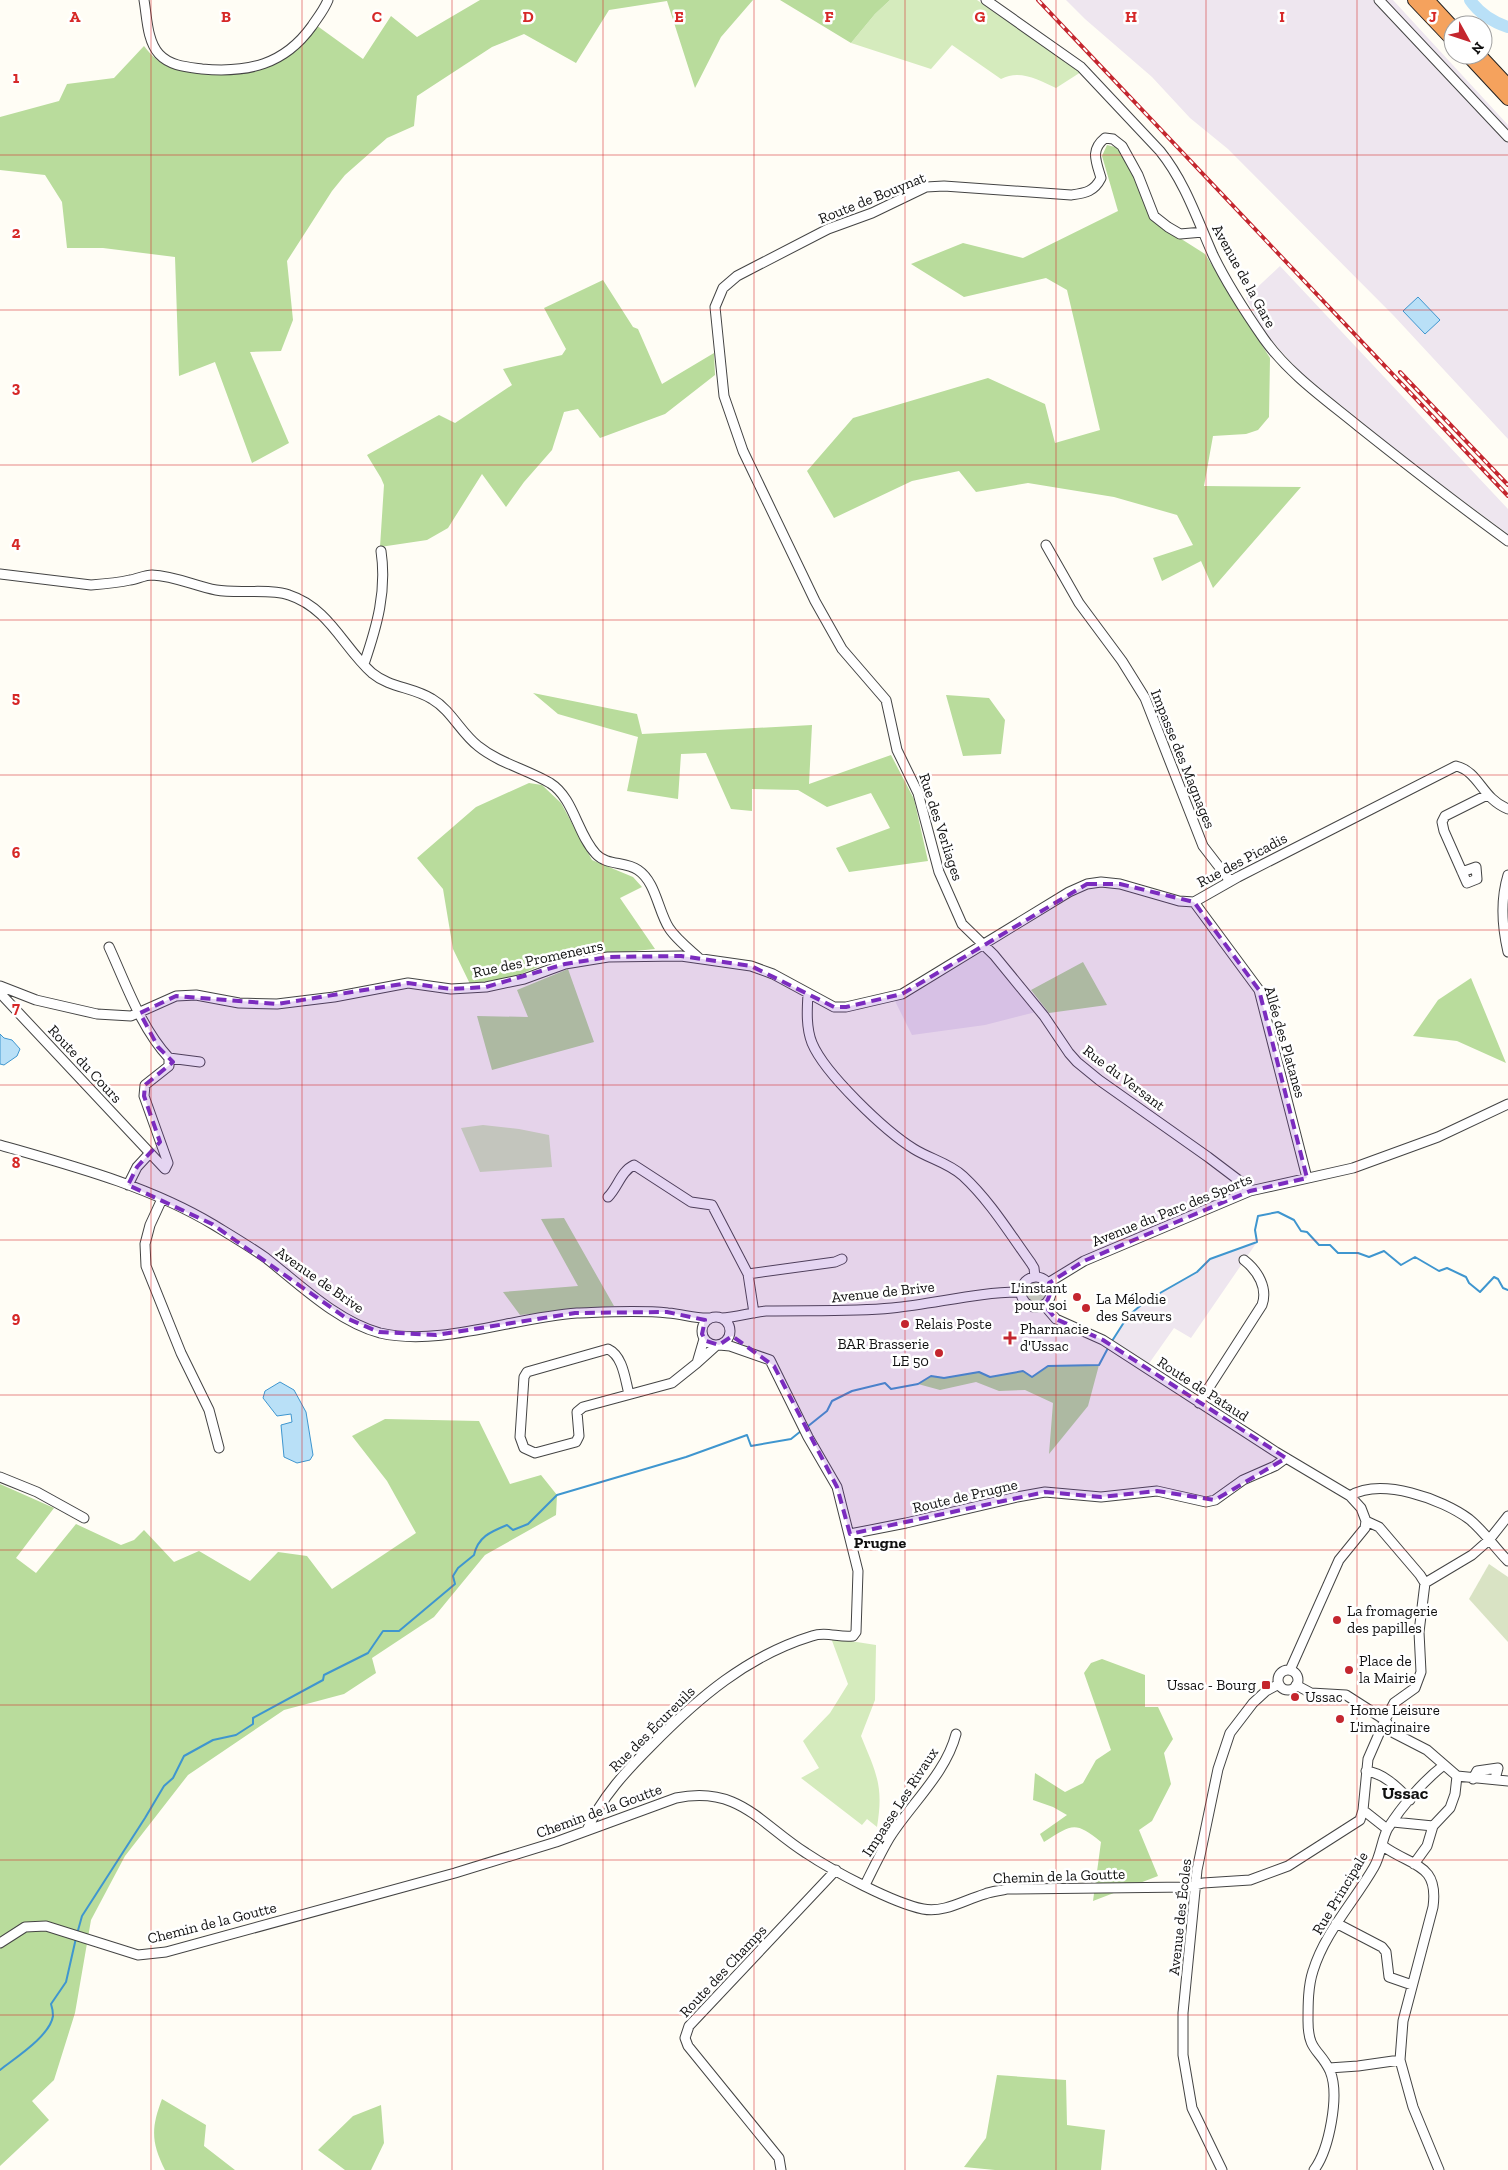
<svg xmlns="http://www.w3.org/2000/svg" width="1508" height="2170" font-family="'Zilla Slab',serif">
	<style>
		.industrial { fill: #eee6ef }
		.green { fill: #d5ebbd }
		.forest { fill: #b9dc9c }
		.cemetery { fill: #d9e3c4 }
		.water { fill: #b9e0f7; stroke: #3f96cf }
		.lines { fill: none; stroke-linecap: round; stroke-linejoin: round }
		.stream { stroke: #3f96cf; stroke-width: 2 }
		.river { stroke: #b9e0f7; stroke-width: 12 }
		.minor-casing { stroke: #444; stroke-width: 11 }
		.highway-casing { stroke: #222; stroke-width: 14 }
		.minor { stroke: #fff; stroke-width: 9 }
		.highway { stroke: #f5a25d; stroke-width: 12 }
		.rail-casing { stroke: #c4262e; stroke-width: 4 }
		.rail { stroke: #fff; stroke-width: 2; stroke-dasharray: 5.5; stroke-linecap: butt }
		.marked { fill: #7b2cbf; fill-opacity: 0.2; stroke: #7b2cbf; stroke-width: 4; stroke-dasharray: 10 6; stroke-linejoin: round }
		.grid { fill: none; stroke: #d62828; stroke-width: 1; stroke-opacity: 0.55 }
		.poi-dot { fill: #c4262e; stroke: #fff; stroke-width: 2 }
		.labels { text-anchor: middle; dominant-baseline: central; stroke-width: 5; stroke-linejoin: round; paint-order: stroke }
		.street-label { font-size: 15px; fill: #111; stroke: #fff }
		.poi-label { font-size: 15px; fill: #111; stroke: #fff; text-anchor: start }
		.neighbourhood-label { font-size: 16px; font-weight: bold; fill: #111; stroke: #fff }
		.quarter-label { font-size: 18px; font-weight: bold; fill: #111; stroke: #fff }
		.grid-label { font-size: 16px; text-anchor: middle; font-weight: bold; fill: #d62828; stroke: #fff; stroke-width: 5; stroke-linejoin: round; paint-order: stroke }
	</style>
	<rect width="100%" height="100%" fill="#fffdf5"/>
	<path class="industrial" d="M 1066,0 L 1393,0 L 1508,125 L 1508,439 L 1394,316 L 1228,149 L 1190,118 L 1152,77 L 1085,19 Z
		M 1280,266 L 1508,509 L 1508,534 L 1411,462 L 1299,371 L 1264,332 L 1246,298 Z
		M 983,947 L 1036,1012 L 985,1025 L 912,1035 L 895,1001 Z
		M 1257,1242 L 1191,1338 L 1174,1328 L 1143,1372 L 1107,1349 L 1128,1316 L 1146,1301 L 1197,1272 L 1210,1259 Z"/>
	<path class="green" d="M 890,0 L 977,0 L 1081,72 L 1056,88 C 1038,80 1020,69 1001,79 L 952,45 L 931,69 L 851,43 L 875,14 Z
		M 483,1125 L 519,1129 L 549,1135 L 552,1167 L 480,1172 L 461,1128 Z
		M1026 1292a10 10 0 1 1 20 0a10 10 0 1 1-20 0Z
		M 831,1638 L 876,1645 L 875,1700 L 861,1736 C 876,1773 884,1785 877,1827 L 867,1819 L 862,1825 L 801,1778 L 819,1768 L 803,1741 L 830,1713 L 848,1684 Z"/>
	<path class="forest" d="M 480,0 L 753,0 L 721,37 L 695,88 L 667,1 L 609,10 L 576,63 L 524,34 L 492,47 L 417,96 L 414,126 L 387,138 L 345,175 L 332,191 L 287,261 L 293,320 L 281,351 L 250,352 L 289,443 L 252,463 L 215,362 L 179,376 L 175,257 L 103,248 L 67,248 L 62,202 L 45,175 L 0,170 L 0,117 L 59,101 L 67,84 L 114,78 L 144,46 C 153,58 163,66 178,70 C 196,75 257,72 274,63 C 294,53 303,43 316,25 L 363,59 L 391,16 L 417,37 Z
		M 780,0 L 890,0 L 875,14 L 851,43 Z
		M 1107,145 L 1115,147 L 1124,154 L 1153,221 L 1205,254 L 1270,358 L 1269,417 L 1258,430 L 1246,434 L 1213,436 L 1204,486 L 1301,487 L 1213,588 L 1201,561 L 1162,581 L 1153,558 L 1193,545 L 1177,515 L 1114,497 L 1028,483 L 976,492 L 959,471 L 912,481 L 834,518 L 807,471 L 853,418 L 988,378 L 1045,404 L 1055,443 L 1100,430 L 1067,290 L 1046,278 L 964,297 L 911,264 L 963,243 L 1023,258 L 1118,211 L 1102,156 Z
		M 603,280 L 633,327 L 638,329 L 662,384 L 714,353 L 715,375 L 665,414 L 600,438 L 578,409 L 564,412 L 552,450 L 524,482 L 506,507 L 482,474 L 448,528 L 427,540 L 380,547 L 384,485 L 381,478 L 367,455 L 439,415 L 455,423 L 512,385 L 503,369 L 562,355 L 566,349 L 544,308 Z
		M 533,693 L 637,714 L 642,734 L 812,725 L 809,784 L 891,755 L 914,799 L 928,861 L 849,872 L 836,848 L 890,828 L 871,793 L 827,807 L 798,790 L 752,789 L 752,811 L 731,809 L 706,753 L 681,754 L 678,799 L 627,791 L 638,737 L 558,714 Z
		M 946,695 L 989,698 L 1005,720 L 1001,754 L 963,756 Z
		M 529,783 L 542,785 L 561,803 L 592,860 L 633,877 L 642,887 L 620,898 L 655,949 L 557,959 L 511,978 L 470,984 L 453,949 L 443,889 L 417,858 L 476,807 Z
		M 1083,962 L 1107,1005 L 1049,1013 L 1031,990 Z
		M 568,969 L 594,1042 L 492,1070 L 477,1016 L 528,1017 L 517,990 Z
		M 1471,978 L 1506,1063 L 1457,1041 L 1413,1036 L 1438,1000 Z
		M 564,1218 L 614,1306 L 520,1315 L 503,1292 L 578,1286 L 541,1219 Z
		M 1099,1365 L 1088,1406 L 1049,1454 L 1053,1403 L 1025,1390 L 999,1391 L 976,1382 L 940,1390 L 918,1384 L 931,1376 L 944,1378 L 979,1372 L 990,1377 L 1023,1371 L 1032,1377 L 1048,1366 Z
		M 385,1419 L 479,1421 L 510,1484 L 541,1475 L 557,1495 L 556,1515 L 485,1555 L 434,1617 L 372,1658 L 376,1673 L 344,1694 L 284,1710 L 188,1775 L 125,1856 L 91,1920 L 75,2013 L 54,2080 L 32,2101 L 49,2120 L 0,2166 L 0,1484 L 54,1508 L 16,1558 L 36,1573 L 76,1524 L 121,1545 L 134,1540 L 144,1530 L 174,1562 L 199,1551 L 250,1581 L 278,1552 L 307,1556 L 332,1589 L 416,1533 L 387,1481 L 352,1436 Z
		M 1102,1659 L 1145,1675 L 1145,1707 L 1158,1707 L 1173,1739 L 1164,1753 L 1171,1784 L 1152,1821 L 1139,1830 L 1158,1876 L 1093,1901 L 1101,1842 C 1074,1820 1072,1825 1044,1842 L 1040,1834 L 1067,1815 L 1053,1807 L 1033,1800 L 1035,1773 L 1065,1792 L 1083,1783 L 1096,1760 L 1111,1750 L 1084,1673 L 1091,1663 Z
		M 997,2075 L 1066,2080 L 1067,2125 L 1105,2130 L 1101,2170 L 995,2170 L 964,2167 L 986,2138 Z
		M 162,2099 L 206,2125 L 204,2146 L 235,2170 L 165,2170 C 151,2142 151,2128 162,2099 Z
		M 381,2105 L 384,2143 L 371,2170 L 345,2170 L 318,2150 L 353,2116 Z"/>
	<path class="cemetery" d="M 1489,1564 L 1508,1577 L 1508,1642 L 1469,1599 Z"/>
	<path class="water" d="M 1418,297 L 1440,320 L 1425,334 L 1403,311 Z
		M 0,1034 L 4,1038 L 12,1040 L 20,1049 L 17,1056 L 4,1065 L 0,1064 Z
		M 280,1382 L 294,1390 L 306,1412 L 313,1455 L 310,1460 L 297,1463 L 284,1457 L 281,1425 L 292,1422 L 291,1414 L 277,1416 L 263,1398 L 265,1391 Z"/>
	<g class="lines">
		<path class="stream" d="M 1112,1341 L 1128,1316 L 1146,1301 L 1197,1272 L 1210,1259 L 1257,1242 L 1255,1230 L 1258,1216 L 1278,1212 L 1294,1220 L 1301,1231 L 1307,1232 L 1319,1245 L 1330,1245 L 1338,1253 L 1358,1253 L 1369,1257 L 1384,1251 L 1401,1265 L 1415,1257 L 1439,1271 L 1447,1268 L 1466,1277 L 1469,1283 L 1480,1292 L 1494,1277 L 1498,1279 L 1503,1288 L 1508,1290
			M 807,1427 L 827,1411 L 832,1401 L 852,1391 L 885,1383 L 891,1389 L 918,1384 L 931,1376 L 944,1378 L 979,1372 L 990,1377 L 1023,1371 L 1032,1377 L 1048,1366 L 1099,1365 L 1108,1348
			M 77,1934 L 82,1916 L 145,1818 L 164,1786 L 173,1778 L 184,1756 L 213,1740 L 236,1735 L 253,1724 L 253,1718 L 323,1680 L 324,1675 L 368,1653 L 383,1631 L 399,1631 L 455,1584 L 453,1576 L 458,1568 L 474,1555 C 478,1537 490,1532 507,1525 L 513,1530 L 528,1524 L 557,1495 L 686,1457 L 747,1435 L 751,1446 L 791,1439 L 801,1431
			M 0,2070 C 15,2058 50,2036 53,2016 C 53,2012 52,2007 51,2004 L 66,1982 L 76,1938"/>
		<path class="river" d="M 1470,0 C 1479,13 1493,22 1508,27"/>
		<g class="minor-casing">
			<path id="minor" d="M 144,0 C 147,17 147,41 159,54 C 170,66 187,67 202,69 C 248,73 284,65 312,26 C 318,17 324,10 328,0
				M 986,0 L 1081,67 L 1160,151 C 1185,182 1197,219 1213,255 C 1227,284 1246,313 1264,339 C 1289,374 1325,399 1358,426 C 1407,465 1457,504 1508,541
				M 1379,0 L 1508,137
				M 1203,232 L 1180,234 L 1168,227 L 1154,216 L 1138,175 L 1122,146 L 1113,139 L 1105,138 C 1090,150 1096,161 1101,178 C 1094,192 1085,193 1071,195 L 944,186 L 926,187 L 872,213 L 828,229 L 737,276 L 723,288 L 715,307 L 724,396 L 743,451 L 815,601 L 842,649 L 886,700 L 897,750 L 918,793 L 939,872 L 962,924 L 994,955 L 1044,1016 L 1069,1053 L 1077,1062 L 1099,1080 L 1208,1157 L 1245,1185 L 1250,1191
				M 1046,545 L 1079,603 L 1122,661 L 1145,698 L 1203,846 L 1230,881
				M 0,574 L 91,585 C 104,584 117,583 130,580 C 137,579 145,575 152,575 C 175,576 195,586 216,590 C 238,594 271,588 289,595 C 329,608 343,647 372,673 C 390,688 413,687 432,699 C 451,710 461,733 478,746 C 499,763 526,769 550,783 C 574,798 577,834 596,854 C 607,866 625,861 638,870 C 656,882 658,911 669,928 C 676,939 689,949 699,958
				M 364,664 C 377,626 387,591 381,551
				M 1462,872 L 1476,867 L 1477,879 L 1467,883 L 1444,831 L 1442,822 L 1445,816 L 1487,795
				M 1508,875 C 1500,901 1502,926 1508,952
				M 1194,902 L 1259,990 L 1307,1178
				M 0,986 L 36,1000 L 97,1014 L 131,1016 L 176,996 L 196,995 L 239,1003 L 277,1004 L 334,997 L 408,983 L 451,989 L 486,987 L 524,979 L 565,964 L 608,957 L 681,956 L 751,966 L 773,974 L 834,1007 L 846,1007 L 902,994 L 1069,892 L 1087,884 L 1101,882 L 1120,884 L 1179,901 L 1194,902 L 1238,877 L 1456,766 C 1480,772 1481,798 1508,809
				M 0,993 L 165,1169 L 168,1163 L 144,1096 L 145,1085 L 169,1066 L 169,1058 C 141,1028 126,984 109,947
				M 808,994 C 807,1010 806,1028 812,1043 C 825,1074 885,1131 914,1149 C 930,1159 949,1163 963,1176 C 990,1201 1010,1234 1031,1263 L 1034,1268 L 1035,1277
				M 169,1058 L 200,1062
				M 0,1145 C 73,1166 149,1186 214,1225 C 232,1236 249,1246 266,1258 C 299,1284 338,1322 380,1333 C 441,1347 514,1317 577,1313 C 607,1312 639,1310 668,1313 C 683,1314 696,1319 710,1318
				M 128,1185 L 137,1167 L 149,1154
				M 608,1197 C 618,1187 621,1171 634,1165 L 691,1202 L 712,1205 L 748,1274 L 754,1313
				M 162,1199 L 150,1225 L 145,1244 L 146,1266 L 181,1353 L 209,1410 L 219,1448
				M 748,1274 L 835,1262 L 842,1259
				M1021 1292a15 15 0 1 1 30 0a15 15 0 1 1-30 0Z
				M 1048,1283 L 1084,1261 L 1250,1191 L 1353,1168 L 1438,1137 L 1508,1104
				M 1044,1305 L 1056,1319 L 1103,1340 L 1276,1452 L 1350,1496 L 1361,1508 L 1366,1521 L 1365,1528 L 1339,1560 L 1290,1670
				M702 1331a14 14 0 1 1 28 0a14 14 0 1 1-28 0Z
				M 721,1318 C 736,1318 751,1312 766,1311 C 808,1310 850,1312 892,1308 C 935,1304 977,1292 1021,1292
				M 704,1339 L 697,1363 L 717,1345
				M 629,1394 C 625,1379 623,1356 608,1349 L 527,1372 L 524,1377 L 520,1437 L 524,1448 L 535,1453 L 576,1442 L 579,1436 L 577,1412 L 583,1407 L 672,1383 L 697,1363
				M 1199,1403 L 1262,1305 C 1268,1288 1258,1271 1244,1260
				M 0,1477 L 37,1492 L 84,1518
				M 1350,1496 C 1381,1477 1442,1499 1469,1519 C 1484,1531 1495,1548 1508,1561
				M 1366,1521 L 1379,1527 L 1420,1575 L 1425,1583
				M 850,1534 L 906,1523 L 1017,1497 L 1045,1492 L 1101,1497 L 1157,1491 L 1206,1502 L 1215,1500 L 1243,1480 L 1275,1466 L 1286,1458
				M1278 1680a10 10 0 1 1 20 0a10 10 0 1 1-20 0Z
				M 1296,1685 L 1311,1693 L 1346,1695 L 1385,1720 L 1394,1703 L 1415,1688 L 1421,1672 L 1419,1632 L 1425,1583 L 1472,1555 L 1489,1540 L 1508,1516
				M 1366,1771 C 1384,1773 1398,1788 1410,1800
				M 1473,1779 L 1477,1771 L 1498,1768 L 1495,1779
				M 1363,1810 L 1387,1829
				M 1393,1822 L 1433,1826
				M 587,1830 C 601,1798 627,1770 651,1746 C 698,1698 747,1656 812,1636 C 826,1631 839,1638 853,1636 L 856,1632 L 858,1571 L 837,1487 L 808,1437 L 770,1360 L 730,1346 L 719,1345
				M 1383,1846 C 1412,1867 1439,1863 1433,1907 L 1403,2021 L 1400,2060 L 1413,2107 L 1439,2170
				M 1414,1864 L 1427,1846 L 1433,1826 L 1450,1808 L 1455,1794 L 1457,1776
				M 865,1885 C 873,1869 881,1852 890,1837 C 911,1804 946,1773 956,1734
				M 1336,1923 L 1382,1947 L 1386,1952 L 1389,1977 L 1412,1985
				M 0,1943 L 25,1927 L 46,1926 L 138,1955 L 166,1952 L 455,1873 L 556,1842 L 676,1798 C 739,1785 760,1824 806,1853 C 833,1871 893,1903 923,1909 C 945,1913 964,1900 985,1894 C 992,1891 1000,1891 1007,1889 L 1189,1887 L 1203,1883 L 1250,1880 L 1288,1866 L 1360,1820 L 1363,1810 L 1368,1759 L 1385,1720 L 1394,1733 L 1427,1750 L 1457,1776 L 1508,1781
				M 1329,2068 L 1358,2066 L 1400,2060
				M 781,2170 L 779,2158 L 688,2046 L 685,2038 L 689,2026 L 836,1870
				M 1222,2170 L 1192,2108 L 1183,2055 L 1183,2013 L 1197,1870 L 1218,1769 L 1230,1733 L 1253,1703 L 1266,1691 L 1279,1684
				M 1314,2170 C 1329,2150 1340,2095 1330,2071 C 1320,2049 1308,2052 1308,2021 C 1308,2005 1308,1986 1313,1971 C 1325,1932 1354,1902 1374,1867 C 1381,1855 1382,1838 1388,1828 C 1402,1806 1423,1781 1444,1765"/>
		</g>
		<g class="highway-casing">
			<path id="highway" d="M 1414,0 L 1453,41
				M 1428,0 L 1453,27
				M 1467,55 L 1508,99
				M 1480,55 L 1508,85"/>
		</g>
		<use href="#minor" class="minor"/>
		<use href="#highway" class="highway"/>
		<g class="rail-casing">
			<path id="rail" d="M 1038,0 L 1508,496
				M 1400,372 L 1508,485"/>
		</g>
		<use href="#rail" class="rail"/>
	</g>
	<path class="marked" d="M 1087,884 L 1120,884 L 1194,902 L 1259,990 L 1307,1178 L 1250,1191 L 1084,1261 L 1049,1283 L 1051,1292 L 1045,1306 L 1056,1319 L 1103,1340 L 1286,1458 L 1215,1500 L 1157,1491 L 1101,1497 L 1045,1492 L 850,1534 L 837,1487 L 774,1366 L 732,1336 L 719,1345 L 706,1341 L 702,1334 L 705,1320 L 667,1312 L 575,1313 L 436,1335 L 379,1332 L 346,1318 L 212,1224 L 128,1185 L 137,1167 L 160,1142 L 144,1096 L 145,1085 L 173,1062 L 158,1047 L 140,1013 L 176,996 L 277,1004 L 408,983 L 451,989 L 486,987 L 565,964 L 608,957 L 681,956 L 751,966 L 834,1007 L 846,1007 L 902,994 Z"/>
	<path class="grid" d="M 151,0 L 151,2170M 302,0 L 302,2170M 452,0 L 452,2170M 603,0 L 603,2170M 754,0 L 754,2170M 905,0 L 905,2170M 1056,0 L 1056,2170M 1206,0 L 1206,2170M 1357,0 L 1357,2170M 0,155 L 1508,155M 0,310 L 1508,310M 0,465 L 1508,465M 0,620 L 1508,620M 0,775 L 1508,775M 0,930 L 1508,930M 0,1085 L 1508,1085M 0,1240 L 1508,1240M 0,1395 L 1508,1395M 0,1550 L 1508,1550M 0,1705 L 1508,1705M 0,1860 L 1508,1860M 0,2015 L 1508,2015"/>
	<g class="poi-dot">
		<circle cx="1077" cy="1297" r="5"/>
		<circle cx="1086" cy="1308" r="5"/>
		<circle cx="905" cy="1324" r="5"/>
		<path d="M1007.5 1330.5h5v5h5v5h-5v5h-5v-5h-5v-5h5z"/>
		<circle cx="939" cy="1353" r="5"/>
		<circle cx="1337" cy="1620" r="5"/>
		<circle cx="1349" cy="1670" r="5"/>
		<rect x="1261" y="1680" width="10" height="10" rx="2.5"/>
		<circle cx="1295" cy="1697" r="5"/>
		<circle cx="1340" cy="1719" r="5"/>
	</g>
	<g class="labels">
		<g class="street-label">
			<text transform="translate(872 198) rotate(-22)">Route de Bouynat</text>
			<text transform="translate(1244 276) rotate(61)">Avenue de la Gare</text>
			<text transform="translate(1183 759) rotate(68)">Impasse des Magnages</text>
			<text transform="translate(941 827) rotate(72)">Rue des Verliages</text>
			<text transform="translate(1242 860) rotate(-28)">Rue des Picadis</text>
			<text transform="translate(538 959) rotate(-12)">Rue des Promeneurs</text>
			<text transform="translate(1285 1042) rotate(74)">Allée des Platanes</text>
			<text transform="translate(85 1064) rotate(47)">Route du Cours</text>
			<text transform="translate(1124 1078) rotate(37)">Rue du Versant</text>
			<text transform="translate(1172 1210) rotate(-22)">Avenue du Parc des Sports</text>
			<text transform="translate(320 1280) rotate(35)">Avenue de Brive</text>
			<text transform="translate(883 1292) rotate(-6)">Avenue de Brive</text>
			<text transform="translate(1203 1389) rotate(33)">Route de Pataud</text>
			<text transform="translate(965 1496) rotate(-13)">Route de Prugne</text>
			<text transform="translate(652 1729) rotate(-45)">Rue des Écureuils</text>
			<text transform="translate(900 1802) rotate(-57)">Impasse Les Rivaux</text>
			<text transform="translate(599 1811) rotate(-20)">Chemin de la Goutte</text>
			<text transform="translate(1059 1876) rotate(-2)">Chemin de la Goutte</text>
			<text transform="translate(1340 1893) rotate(-59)">Rue Principale</text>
			<text transform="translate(1180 1917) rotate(-84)">Avenue des Écoles</text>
			<text transform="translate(212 1923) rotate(-14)">Chemin de la Goutte</text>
			<text transform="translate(723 1971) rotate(-47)">Route des Champs</text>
		</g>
		<g class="poi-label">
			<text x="1067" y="1288" text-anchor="end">L'instant<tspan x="1067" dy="17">pour soi</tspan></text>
			<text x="1096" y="1299">La Mélodie<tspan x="1096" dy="17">des Saveurs</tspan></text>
			<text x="915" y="1324">Relais Poste</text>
			<text x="1020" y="1329">Pharmacie<tspan x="1020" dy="17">d'Ussac</tspan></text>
			<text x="929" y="1344" text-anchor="end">BAR Brasserie<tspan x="929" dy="17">LE 50</tspan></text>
			<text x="1347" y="1611">La fromagerie<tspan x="1347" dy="17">des papilles</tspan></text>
			<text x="1359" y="1661">Place de<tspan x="1359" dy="17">la Mairie</tspan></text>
			<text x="1256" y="1685" text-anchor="end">Ussac - Bourg</text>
			<text x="1305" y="1697">Ussac</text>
			<text x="1350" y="1710">Home Leisure<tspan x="1350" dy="17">L'imaginaire</tspan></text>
		</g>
		<g class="neighbourhood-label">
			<text x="880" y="1542">Prugne</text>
		</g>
		<g class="quarter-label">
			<text x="1405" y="1793">Ussac</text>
		</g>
	</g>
	<g class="grid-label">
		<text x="75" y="22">A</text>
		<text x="226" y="22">B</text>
		<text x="377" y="22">C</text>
		<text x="528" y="22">D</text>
		<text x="679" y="22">E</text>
		<text x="829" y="22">F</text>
		<text x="980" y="22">G</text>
		<text x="1131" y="22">H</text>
		<text x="1282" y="22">I</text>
		<text x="1433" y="22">J</text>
		<text x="16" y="83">1</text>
		<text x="16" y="238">2</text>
		<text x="16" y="393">3</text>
		<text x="16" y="548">4</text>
		<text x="16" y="703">5</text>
		<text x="16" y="858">6</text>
		<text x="16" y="1013">7</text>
		<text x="16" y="1168">8</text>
		<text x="16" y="1323">9</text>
	</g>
	<g transform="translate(1468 40) rotate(130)"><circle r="24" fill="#ffffff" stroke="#a0a0a0"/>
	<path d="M0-4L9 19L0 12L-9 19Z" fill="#c4262e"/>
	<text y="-8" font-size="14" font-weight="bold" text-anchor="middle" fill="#111111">N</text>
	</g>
</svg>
